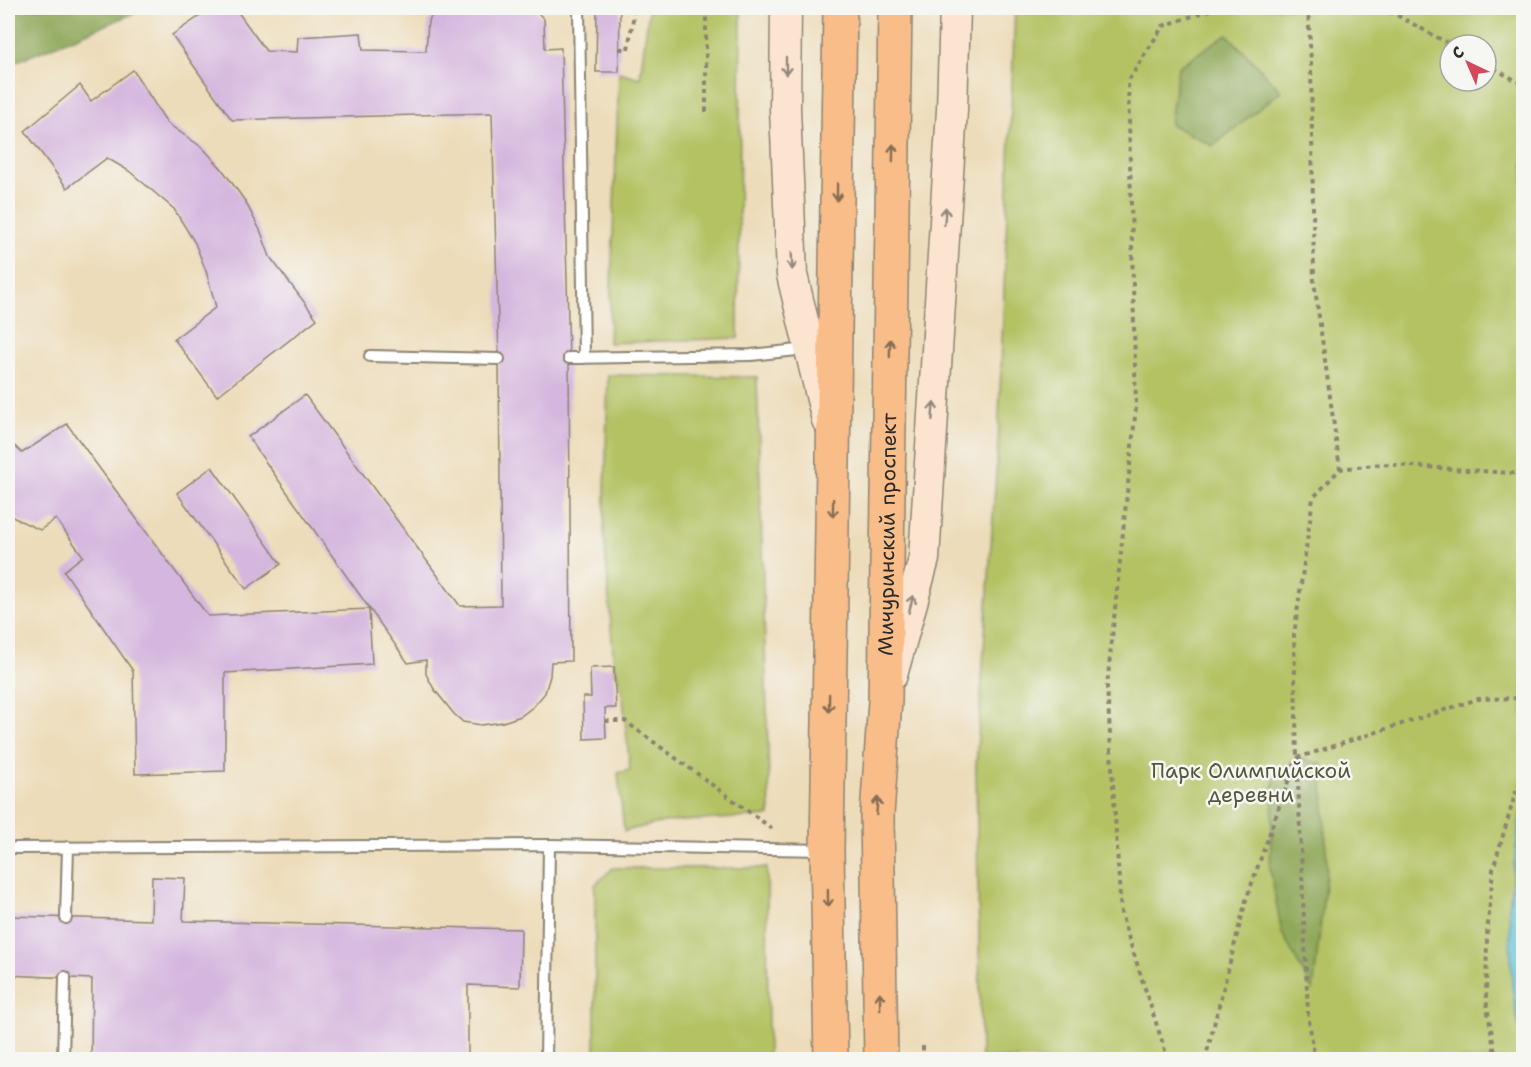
<svg xmlns="http://www.w3.org/2000/svg" width="1531" height="1067" font-family="'Shantell Sans',sans-serif">
	<style>
		.green { fill: #b4c264; stroke: #707648; stroke-width: 1.5; fill-rule: evenodd }
		.forest { fill: #8fa85a; stroke: #5d6a42; stroke-width: 1.5 }
		.water { fill: #59bdd7; stroke: #427481; stroke-width: 1.5 }
		.building { fill: #d5b6de }
		.lines { fill: none; stroke-linecap: round; stroke-linejoin: round }
		.service-casing { stroke: #8c8472; stroke-width: 14 }
		.secondary-casing { stroke: #8c8472; stroke-width: 33 }
		.primary-casing { stroke: #8c8472; stroke-width: 36 }
		.path { stroke: #8c8472; stroke-width: 4; stroke-dasharray: 4.5 4.5; stroke-linecap: butt }
		.service { stroke: #fff; stroke-width: 10 }
		.secondary { stroke: #fce5d0; stroke-width: 30 }
		.primary { stroke: #f8bd89; stroke-width: 33 }
		.oneway { stroke: #94887e }
		.oneway2 { stroke: #876d55 }
		.labels { text-anchor: middle; dominant-baseline: central; stroke-width: 5; stroke-linejoin: round; paint-order: stroke }
		.street-label { font-size: 21px; fill: #2b2b2b; stroke: #f6f6f2 }
		.park-label { font-size: 21px; fill: #54583c; stroke: #f6f6f2 }
	</style>
	<rect width="100%" height="100%" fill="#f6f6f2"/>
	<filter id="ink" filterUnits="userSpaceOnUse"><feTurbulence type="fractalNoise" baseFrequency=".0167" numOctaves="2"/><feDisplacementMap in="SourceGraphic" scale="12" xChannelSelector="R" yChannelSelector="G"/><feConvolveMatrix kernelMatrix="1 2 1 2 8 2 1 2 1" color-interpolation-filters="sRGB"/></filter>
	<filter id="wash" filterUnits="userSpaceOnUse"><feTurbulence type="fractalNoise" baseFrequency=".008" numOctaves="4" result="noise"/><feDisplacementMap in="SourceGraphic" scale="24" xChannelSelector="R" yChannelSelector="G"/><feGaussianBlur stdDeviation="1.35" result="paint"/><feColorMatrix in="noise" values="0 0 0 0 0 0 0 0 0 0 0 0 0 0 0 0 0 1.4 0 .05"/><feComposite in="paint" operator="in"/></filter>
	<g filter="url(#wash)">
		<rect width="100%" height="100%" fill="#eddcb9"/>
		<path class="green" d="M 649,8 L 741,11 L 738,338 L 609,343 L 619,72 L 640,78 Z
			M 1015,8 L 1523,8 L 1523,1059 L 981,1059 L 976,766 L 998,444 ZM 1450,45 L 1486,45 L 1486,81 L 1450,81 Z
			M 608,375 L 757,377 L 770,816 L 664,822 L 624,831 L 618,773 L 630,770 L 622,688 L 614,667 L 604,533 Z
			M 613,868 L 767,868 L 768,1059 L 595,1059 L 595,885 Z"/>
		<path class="forest" d="M 8,8 L 147,8 L 8,65 Z
			M 1227,34 L 1281,91 L 1213,146 L 1170,124 L 1178,67 Z
			M 1297,758 L 1322,764 L 1327,866 L 1313,991 L 1282,933 L 1270,869 L 1274,774 Z"/>
		<path class="water" d="M 1523,809 L 1523,1051 L 1512,986 L 1509,908 L 1519,823 Z"/>
		<g id="blocks">
			<path class="building" d="M 212,8 L 235,8 L 266,51 L 297,52 L 298,37 L 361,33 L 363,50 L 426,51 L 428,22 L 436,8 L 533,8 L 544,19 L 545,49 L 561,48 L 569,358 L 571,661 L 551,662 L 550,676 L 545,693 L 534,706 L 521,716 L 503,722 L 481,725 L 463,722 L 454,714 L 434,689 L 426,674 L 426,660 L 408,663 L 248,437 L 305,395 L 460,606 L 501,605 L 499,359 L 492,113 L 232,120 L 172,35 Z
				M 597,8 L 620,8 L 619,72 L 596,72 Z
				M 133,70 L 167,123 L 203,148 L 222,169 L 245,201 L 261,232 L 270,257 L 317,319 L 217,396 L 174,339 L 216,307 L 206,271 L 195,243 L 174,209 L 129,171 L 107,158 L 67,188 L 25,131 L 80,85 L 91,101 Z
				M 67,424 L 208,616 L 369,609 L 372,664 L 225,673 L 225,771 L 135,774 L 133,671 L 64,571 L 83,556 L 56,519 L 40,530 L 8,515 L 8,440 L 22,453 Z
				M 212,467 L 281,564 L 246,589 L 177,493 Z
				M 614,667 L 616,708 L 605,708 L 606,738 L 584,739 L 583,697 L 591,697 L 590,668 Z
				M 152,877 L 185,878 L 183,921 L 521,929 L 520,987 L 468,985 L 468,1060 L 91,1060 L 92,979 L 8,975 L 8,916 L 151,920 Z"/>
		</g>
	</g>
	<g filter="url(#ink)">
		<use href="#blocks" fill-opacity="0" stroke="#8c8472" stroke-width="1.5"/>
		<g class="lines">
			<g class="service-casing">
				<path id="service" d="M 579,8 L 584,358
					M 370,356 L 499,359
					M 569,358 L 751,355 L 807,349
					M 549,845 L 824,850
					M 15,848 L 549,845 L 546,1060
					M 66,918 L 68,847
					M 63,1060 L 65,977"/>
			</g>
			<g class="secondary-casing">
				<path id="secondary" d="M 786,8 L 785,109 L 792,275 L 827,420
					M 892,675 L 924,559 L 952,110 L 955,8"/>
			</g>
			<g class="primary-casing">
				<g id="primary">
					<path d="M 831,1060 L 827,850 L 840,8"/>
					<path id="s1" d="M 881,1060 L 877,815 L 885,701 L 895,8"/>
				</g>
			</g>
			<path class="path" d="M 1308,8 L 1311,63 L 1314,281 L 1340,469
				M 1335,8 L 1393,13 L 1451,45
				M 619,49 L 628,49 L 635,8
				M 1486,64 L 1524,85
				M 706,112 L 706,8
				M 605,721 L 625,721 L 774,830
				M 1297,758 L 1478,699 L 1524,698
				M 923,1046 L 923,1060
				M 1168,1060 L 1121,914 L 1107,686 L 1136,407 L 1128,81 L 1163,26 L 1216,8
				M 1205,1060 L 1246,900 L 1295,762
				M 1315,1060 L 1308,1014 L 1297,758 L 1294,635 L 1313,498 L 1340,469 L 1382,464 L 1524,474
				M 1496,1060 L 1486,1000 L 1487,935 L 1493,869 L 1517,788 L 1524,774"/>
			<use href="#service" class="service"/>
			<use href="#secondary" class="secondary"/>
			<use href="#primary" class="primary"/>
		</g>
		<defs><path id="oneway-shaft" d="M-6 0H5M1.5-3L5.5 0L1.5 3" fill="none" stroke-width="1.6" stroke-linecap="round" stroke-linejoin="round" transform="scale(1.5)"/></defs>
		<g class="oneway">
			<use href="#oneway-shaft" transform="translate(786 66) rotate(90)"/>
			<use href="#oneway-shaft" transform="translate(945 216) rotate(-86)"/>
			<use href="#oneway-shaft" transform="translate(792 261) rotate(88)"/>
			<use href="#oneway-shaft" transform="translate(933 411) rotate(-86)"/>
			<use href="#oneway-shaft" transform="translate(911 604) rotate(-75)"/>
		</g>
		<g class="oneway2">
			<use href="#oneway-shaft" transform="translate(893 153) rotate(-89)"/>
			<use href="#oneway-shaft" transform="translate(837 192) rotate(91)"/>
			<use href="#oneway-shaft" transform="translate(890 348) rotate(-89)"/>
			<use href="#oneway-shaft" transform="translate(833 508) rotate(91)"/>
			<use href="#oneway-shaft" transform="translate(829 703) rotate(91)"/>
			<use href="#oneway-shaft" transform="translate(877 806) rotate(-86)"/>
			<use href="#oneway-shaft" transform="translate(828 898) rotate(89)"/>
			<use href="#oneway-shaft" transform="translate(880 1001) rotate(-91)"/>
		</g>
	</g>
	<g class="labels">
		<g class="street-label">
			<text stroke="none"><textPath href="#s1" startOffset="526">Мичуринский проспект</textPath></text>
		</g>
		<g class="park-label">
			<text x="1251" y="771">Парк Олимпийской<tspan x="1251" dy="24">деревни</tspan></text>
		</g>
	</g>
	<rect width="1531" height="1067" fill="none" stroke="#f6f6f2" stroke-width="30"/>
	<g transform="translate(1468 63) rotate(316)"><circle r="28" fill="#f6f6f2" stroke="#a5a5a2" stroke-width="1.5"/>
	<path d="M0-4.5L10 22L0 15L-10 22Z" fill="#d1495b"/>
	<text y="-9" font-size="16" font-weight="bold" text-anchor="middle" fill="#2b2b2b">С</text>
	</g>
</svg>
